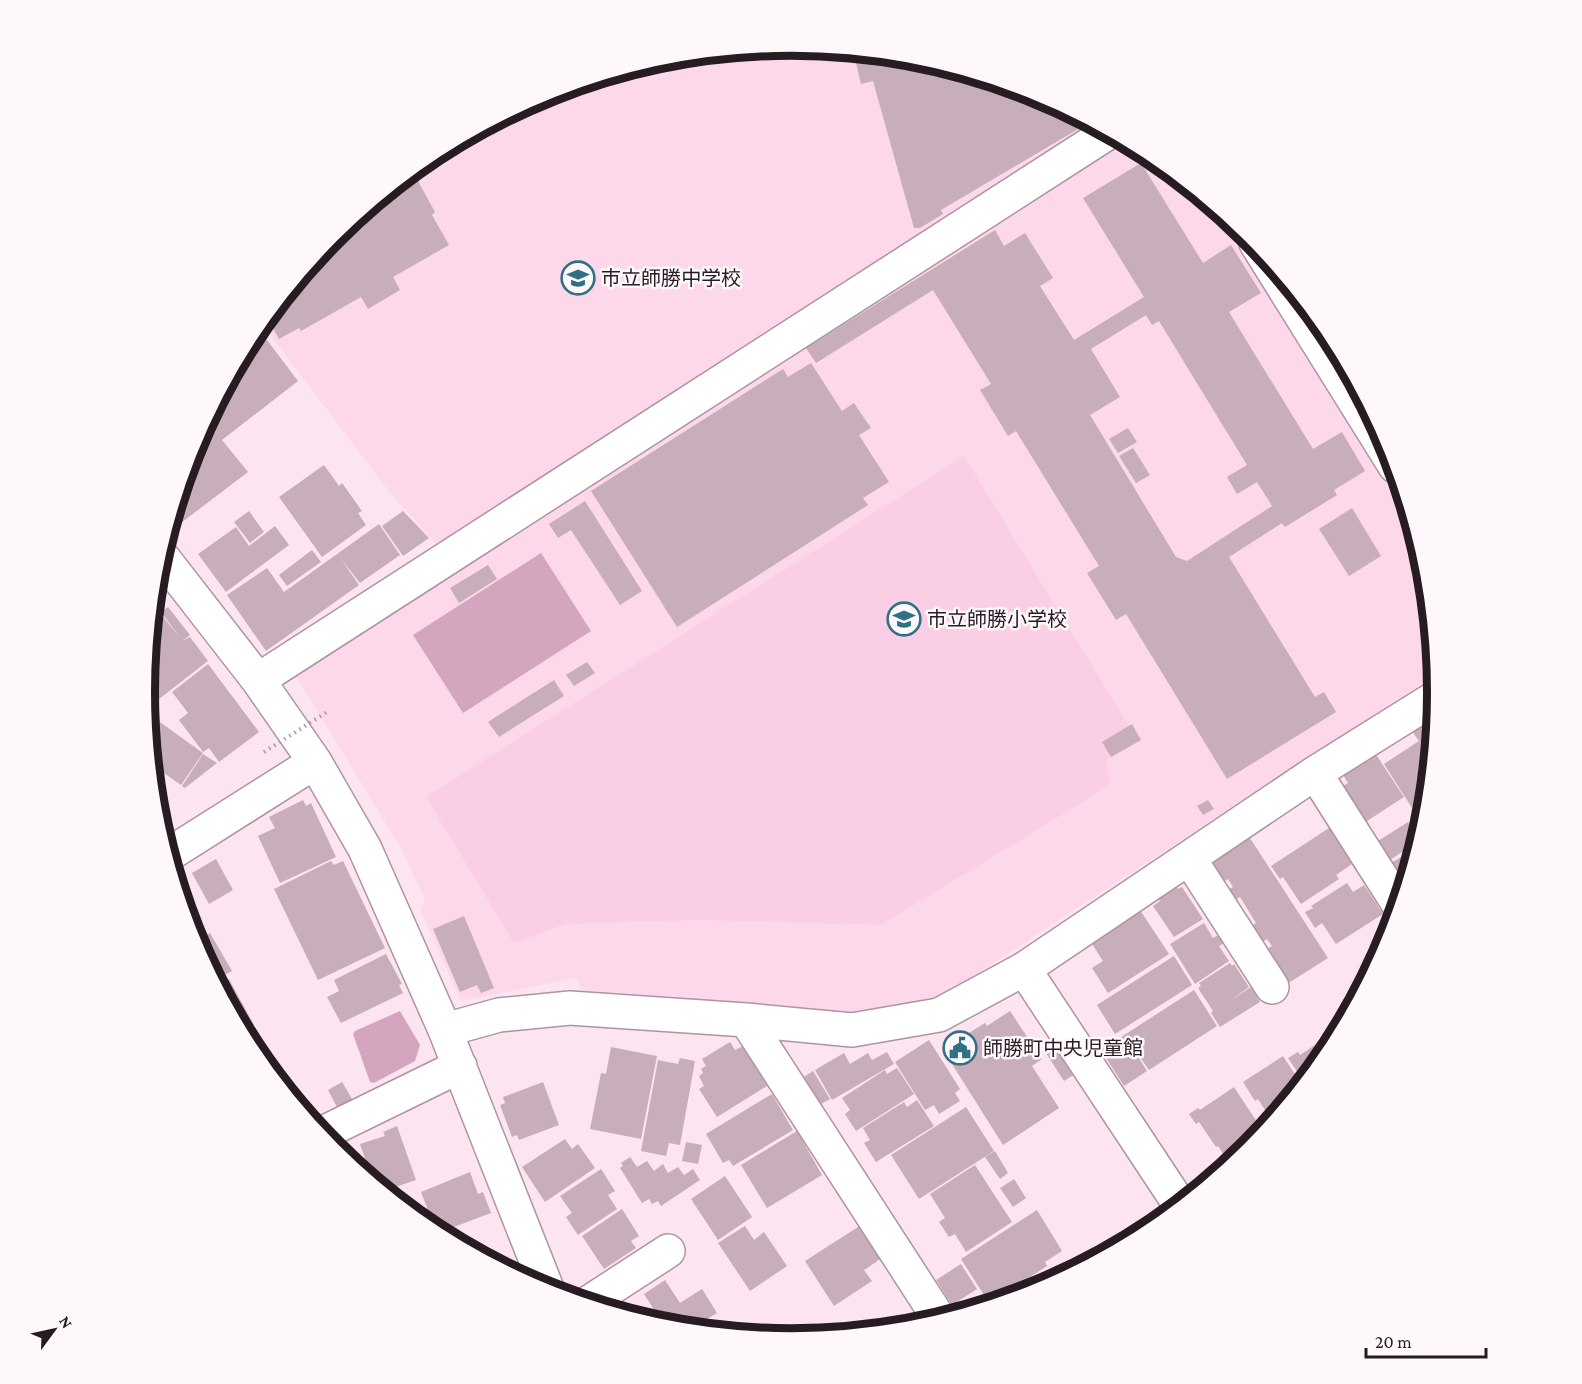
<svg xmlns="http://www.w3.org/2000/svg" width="1582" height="1384" font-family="'Crimson Pro','Noto Sans JP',serif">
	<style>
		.built { fill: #fcd8ea }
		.green { fill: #facfe5 }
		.water { fill: #d4a5be }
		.building { fill: #c8adbb; fill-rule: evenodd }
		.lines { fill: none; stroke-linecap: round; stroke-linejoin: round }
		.minor-casing { stroke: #ae94a2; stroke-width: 36 }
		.minor { stroke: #fff; stroke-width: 33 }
		.path-bridge { stroke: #aa98a0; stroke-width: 4; stroke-dasharray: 1.5 4.5; stroke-linecap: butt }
		.labels { text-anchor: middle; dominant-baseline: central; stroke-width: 5; stroke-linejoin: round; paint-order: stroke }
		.poi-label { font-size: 20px; fill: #261c21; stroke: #fef8fb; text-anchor: start }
		.rim { fill: none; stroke: #261c21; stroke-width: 8 }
	</style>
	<rect width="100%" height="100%" fill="#fce5f0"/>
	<path class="built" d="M 791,45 L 918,58 L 1039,94 L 1096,125 L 440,548 L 389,491 L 261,323 L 334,234 L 432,154 L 544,94 L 665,57 Z
		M 1124,140 L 1151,154 L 1216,208 L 1413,526 L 1426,566 L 1436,674 L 947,993 L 922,1006 L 859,1014 L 584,991 L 575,978 L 461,1001 L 421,912 L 425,898 L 398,843 L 294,673 Z"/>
	<path class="green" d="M 964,456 L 1138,741 L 1106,760 L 1110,785 L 881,925 L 699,920 L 566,924 L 514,943 L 426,797 Z"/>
	<path class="water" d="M 541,553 L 591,631 L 463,713 L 413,635 Z
		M 400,1011 L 420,1045 L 415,1061 L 374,1083 L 370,1082 L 353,1034 L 355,1031 Z"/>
	<path class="building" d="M 865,52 L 918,58 L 1039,94 L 1090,122 L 941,210 L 943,214 L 920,228 L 914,228 L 873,81 L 861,84 L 856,63 L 867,60 Z
		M 1141,163 L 1203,263 L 1231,245 L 1261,293 L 1229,312 L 1313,449 L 1342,432 L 1365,471 L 1334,490 L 1337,495 L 1285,527 L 1282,523 L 1229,557 L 1315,697 L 1324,692 L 1336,712 L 1227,779 L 1126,614 L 1116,620 L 1087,573 L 1099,566 L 1016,431 L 1008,436 L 980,390 L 991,384 L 933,290 L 816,363 L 806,348 L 995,230 L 1004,246 L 1025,233 L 1053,278 L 1040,286 L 1074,340 L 1144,297 L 1083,198 ZM 1146,315 L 1152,325 L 1159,321 L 1247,465 L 1227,477 L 1237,494 L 1257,482 L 1272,506 L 1187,561 L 1176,557 L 1090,415 L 1120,397 L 1091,349 Z
		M 412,170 L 435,212 L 432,215 L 449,245 L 393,277 L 400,290 L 368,309 L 361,297 L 301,331 L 299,328 L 279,339 L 266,316 L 334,234 Z
		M 267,340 L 298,381 L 222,440 L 248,472 L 177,526 L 171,518 L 193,444 L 237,362 Z
		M 811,363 L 842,411 L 854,403 L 871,428 L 859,435 L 889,482 L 863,498 L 868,505 L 677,627 L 591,491 L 783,369 L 788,377 Z
		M 1128,428 L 1137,442 L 1118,453 L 1109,439 Z
		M 1133,448 L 1150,475 L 1136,483 L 1119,456 Z
		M 324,465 L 339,486 L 342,483 L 362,511 L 358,513 L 366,525 L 322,557 L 279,497 Z
		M 585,501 L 642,591 L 620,605 L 571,530 L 558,538 L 549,524 Z
		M 1352,508 L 1381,556 L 1349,576 L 1319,529 Z
		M 249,511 L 264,532 L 250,543 L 234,522 Z
		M 403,511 L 429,538 L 403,556 L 382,526 Z
		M 379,524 L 400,555 L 360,583 L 341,559 L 359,585 L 266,651 L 227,595 L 267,568 L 284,592 Z
		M 275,526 L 289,545 L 226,592 L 198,554 L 236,527 L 249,546 Z
		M 312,550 L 321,562 L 287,586 L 279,575 Z
		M 488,565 L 497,579 L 459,603 L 450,588 Z
		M 168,607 L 190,635 L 182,641 L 190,637 L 208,661 L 159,699 L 145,680 L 151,619 L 160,613 L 181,639 L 161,612 Z
		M 587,662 L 595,673 L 574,686 L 566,675 Z
		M 208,664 L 259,732 L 219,762 L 209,748 L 203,752 L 179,720 L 188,713 L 172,692 Z
		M 554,680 L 564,696 L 499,737 L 488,722 Z
		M 146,711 L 155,719 L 148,730 L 146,717 Z
		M 157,720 L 203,753 L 181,785 L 151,764 L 148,733 Z
		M 1132,724 L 1141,740 L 1111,757 L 1102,742 Z
		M 1421,724 L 1427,733 L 1429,731 L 1434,737 L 1425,819 L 1410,869 L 1400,876 L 1391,863 L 1413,850 L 1411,846 L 1390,860 L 1378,841 L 1408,822 L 1409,824 L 1421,816 L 1415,806 L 1412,808 L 1384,764 L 1419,741 L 1412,731 Z
		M 1375,753 L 1404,797 L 1364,823 L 1341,787 L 1348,783 L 1343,775 Z
		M 203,754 L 217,763 L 185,788 L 182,786 Z
		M 303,800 L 306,806 L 311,803 L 336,857 L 280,883 L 258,836 L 275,828 L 269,817 Z
		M 1208,800 L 1214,809 L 1203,815 L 1197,806 Z
		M 1329,828 L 1352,864 L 1336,875 L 1339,879 L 1301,904 L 1283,877 L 1280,879 L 1271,866 Z
		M 1248,835 L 1328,958 L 1287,984 L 1265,950 L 1272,946 L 1267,939 L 1261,943 L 1250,927 L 1256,923 L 1240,897 L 1233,901 L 1226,891 L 1233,887 L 1228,879 L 1221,884 L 1212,868 L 1219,853 Z
		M 216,859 L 233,890 L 209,904 L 192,873 Z
		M 331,861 L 334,865 L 343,861 L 385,948 L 318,980 L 274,889 Z
		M 1347,883 L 1353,892 L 1364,885 L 1383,914 L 1336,944 L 1322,923 L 1315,928 L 1305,912 L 1313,908 L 1311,906 Z
		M 1176,886 L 1178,889 L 1182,887 L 1203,919 L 1174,937 L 1153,906 L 1160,901 L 1158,898 Z
		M 1138,907 L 1169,954 L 1108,993 L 1092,968 L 1103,961 L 1089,939 Z
		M 464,916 L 494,988 L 481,993 L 477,985 L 460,992 L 433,929 Z
		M 1204,923 L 1213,938 L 1220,934 L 1225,942 L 1219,946 L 1229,961 L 1195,984 L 1170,944 Z
		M 210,933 L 232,971 L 215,980 L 195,942 Z
		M 386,954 L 402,984 L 399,985 L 403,993 L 341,1023 L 327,997 L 339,991 L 334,980 Z
		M 1174,956 L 1192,985 L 1115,1034 L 1097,1005 Z
		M 1230,963 L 1232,966 L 1234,964 L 1249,987 L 1231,1000 L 1251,987 L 1260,1002 L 1220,1027 L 1211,1013 L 1213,1011 L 1198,988 L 1201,986 L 1199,983 Z
		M 229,979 L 254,1025 L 243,1032 L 218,985 Z
		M 1194,990 L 1217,1026 L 1149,1070 L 1129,1042 L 1147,1071 L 1124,1086 L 1101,1050 Z
		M 1010,1011 L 1042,1059 L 1032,1066 L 1059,1108 L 1003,1145 L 945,1053 L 961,1043 L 959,1039 L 985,1023 L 987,1026 Z
		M 1343,1025 L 1331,1048 L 1330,1050 L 1322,1039 Z
		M 929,1040 L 960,1089 L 955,1093 L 960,1101 L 939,1114 L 934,1105 L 925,1110 L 895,1062 Z
		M 1321,1041 L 1329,1052 L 1304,1082 L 1288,1058 L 1298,1052 L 1300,1055 Z
		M 730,1042 L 735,1050 L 743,1046 L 767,1086 L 717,1117 L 699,1089 L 704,1086 L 699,1076 L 703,1073 L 701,1069 L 706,1066 L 702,1059 Z
		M 1054,1043 L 1075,1074 L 1064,1081 L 1044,1050 Z
		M 611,1047 L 657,1056 L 641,1139 L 590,1129 L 601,1073 L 606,1074 Z
		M 887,1052 L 894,1064 L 832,1100 L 815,1070 L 844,1053 L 850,1064 L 868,1053 L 872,1060 Z
		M 1283,1056 L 1302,1085 L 1272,1121 L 1258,1099 L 1255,1101 L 1243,1082 Z
		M 680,1058 L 695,1061 L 680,1145 L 669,1143 L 666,1156 L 641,1151 L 658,1060 L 678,1064 Z
		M 897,1068 L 914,1094 L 856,1131 L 845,1114 L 850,1110 L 842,1098 L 885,1070 L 887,1074 Z
		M 813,1071 L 830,1099 L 821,1104 L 804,1077 Z
		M 342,1082 L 352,1099 L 337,1107 L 328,1090 Z
		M 543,1082 L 559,1125 L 519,1140 L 517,1135 L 512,1137 L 500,1105 L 505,1103 L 503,1097 Z
		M 1234,1087 L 1263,1131 L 1248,1150 L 1230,1164 L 1218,1146 L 1216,1147 L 1199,1122 L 1196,1124 L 1189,1114 L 1198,1108 L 1200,1110 Z
		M 772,1094 L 793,1130 L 733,1166 L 729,1160 L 723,1163 L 706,1134 Z
		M 917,1100 L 934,1126 L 876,1162 L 864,1143 L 870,1140 L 863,1128 L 904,1102 L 907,1107 Z
		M 966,1107 L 994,1151 L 919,1199 L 891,1155 Z
		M 397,1126 L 416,1180 L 384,1191 L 373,1182 L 360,1144 L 385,1136 L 383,1132 Z
		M 797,1131 L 822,1175 L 767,1208 L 741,1165 Z
		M 565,1139 L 572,1149 L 578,1144 L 595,1168 L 545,1202 L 522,1167 Z
		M 686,1142 L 702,1145 L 698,1164 L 682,1161 Z
		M 350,1144 L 359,1170 L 334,1149 Z
		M 995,1151 L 1008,1173 L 1000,1179 L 985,1157 Z
		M 630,1157 L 637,1167 L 647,1161 L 654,1171 L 663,1164 L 668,1173 L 678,1167 L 684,1175 L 693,1169 L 700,1180 L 661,1206 L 658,1201 L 652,1204 L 649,1199 L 642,1203 L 620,1168 L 623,1166 L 621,1163 Z
		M 975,1165 L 1012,1222 L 966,1252 L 955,1234 L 949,1237 L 939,1222 L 945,1218 L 930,1194 Z
		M 601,1169 L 615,1191 L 608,1195 L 617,1209 L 578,1235 L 566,1217 L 572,1213 L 560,1196 Z
		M 470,1172 L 478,1194 L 483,1192 L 491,1213 L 443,1231 L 438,1216 L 431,1218 L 421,1192 Z
		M 725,1176 L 752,1217 L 718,1240 L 691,1199 Z
		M 1014,1179 L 1026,1198 L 1013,1207 L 1000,1188 Z
		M 622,1209 L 639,1236 L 631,1241 L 636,1248 L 604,1269 L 582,1236 Z
		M 1037,1210 L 1062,1251 L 1045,1262 L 1047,1266 L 989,1303 L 961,1259 Z
		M 1160,1211 L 1165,1218 L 1150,1230 L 1135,1238 L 1130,1230 Z
		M 861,1225 L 882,1258 L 864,1270 L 872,1281 L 834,1306 L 805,1261 Z
		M 745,1226 L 754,1240 L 764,1232 L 787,1266 L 750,1291 L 718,1243 Z
		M 961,1264 L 977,1289 L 952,1305 L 936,1280 Z
		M 1055,1269 L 1061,1278 L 1038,1290 L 1011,1298 Z
		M 665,1280 L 680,1303 L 702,1289 L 717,1313 L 691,1329 L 665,1327 L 644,1294 Z"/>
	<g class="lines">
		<g class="minor-casing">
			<path id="minor" d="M 1256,243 L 1395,466
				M 160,554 L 258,680 L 315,762 L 365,849 L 445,1030 L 548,1291
				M 258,680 L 1109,132
				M 1315,773 L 1399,905
				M 168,855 L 315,762
				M 1189,858 L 1272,987
				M 1024,969 L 1180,1205
				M 746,1020 L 940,1320
				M 445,1030 L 499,1015 L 570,1008 L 746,1020 L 852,1030 L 939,1015 L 1024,969 L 1315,773 L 1438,696
				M 321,1134 L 460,1066
				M 588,1303 L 668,1251"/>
		</g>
		<use href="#minor" class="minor"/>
		<path class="path-bridge" d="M 264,752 L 327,712"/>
	</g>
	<defs>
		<g id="school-ring" transform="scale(1.725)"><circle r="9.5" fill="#fef8fb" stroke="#307084" stroke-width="1.5"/><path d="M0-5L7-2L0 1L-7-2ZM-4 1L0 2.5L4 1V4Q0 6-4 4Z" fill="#307084"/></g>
		<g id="civic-ring" transform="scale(1.725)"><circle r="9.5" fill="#fef8fb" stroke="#307084" stroke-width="1.5"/><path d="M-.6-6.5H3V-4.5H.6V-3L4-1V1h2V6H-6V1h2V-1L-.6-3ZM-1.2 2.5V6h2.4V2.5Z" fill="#307084"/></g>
	</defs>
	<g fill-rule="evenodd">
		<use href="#school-ring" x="578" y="278"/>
		<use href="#school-ring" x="904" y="619"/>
		<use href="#civic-ring" x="960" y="1048"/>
	</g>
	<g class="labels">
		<g class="poi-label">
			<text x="601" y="278">市立師勝中学校</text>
			<text x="927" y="619">市立師勝小学校</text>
			<text x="983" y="1048">師勝町中央児童館</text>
		</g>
	</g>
	<path d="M0 0H1582V1384H0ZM155 692a636 636 0 1 1 1272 0a636 636 0 1 1-1272 0Z" fill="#fef8fb" fill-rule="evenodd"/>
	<path class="rim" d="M155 692a636 636 0 1 1 1272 0a636 636 0 1 1-1272 0Z"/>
	<g transform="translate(54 1330) rotate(57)" stroke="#fef8fb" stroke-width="4.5" paint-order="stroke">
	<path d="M0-4.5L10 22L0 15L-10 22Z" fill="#261c21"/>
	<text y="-9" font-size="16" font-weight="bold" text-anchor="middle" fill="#261c21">N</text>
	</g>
	<path d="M1366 1348v9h120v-9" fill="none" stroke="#261c21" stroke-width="3"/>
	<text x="1375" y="1348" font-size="18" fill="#261c21" stroke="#fef8fb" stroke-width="4.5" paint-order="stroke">20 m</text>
</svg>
